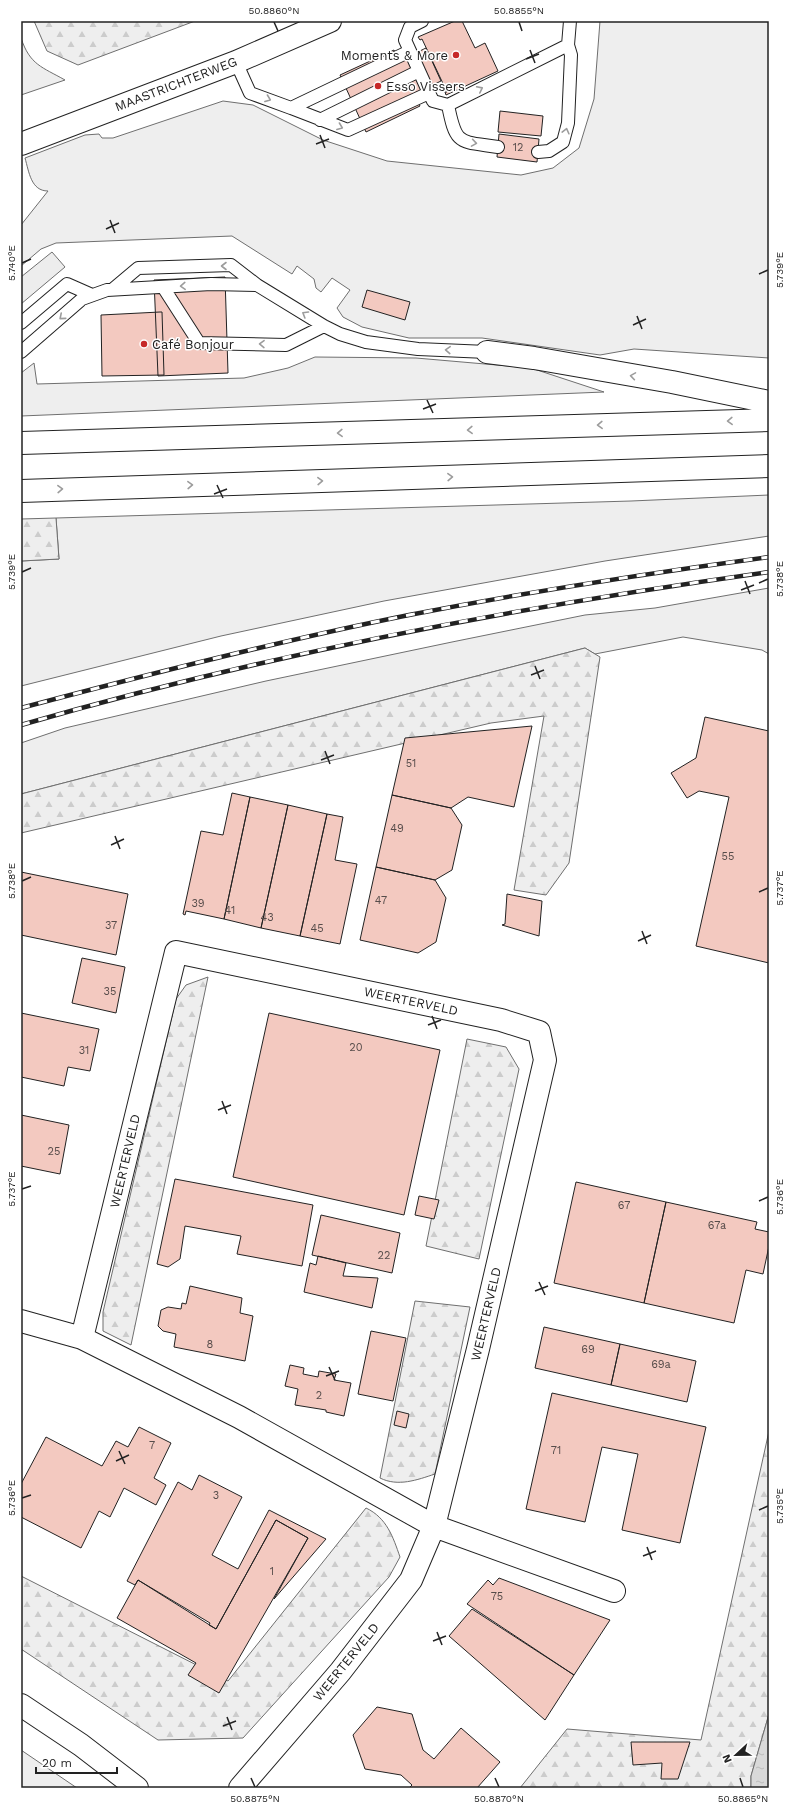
<svg xmlns="http://www.w3.org/2000/svg" width="790" height="1809" font-family="'Work Sans',sans-serif">
	<style>
		.green { fill: #eee; stroke: #6f6f6f }
		.forest { fill: url(#forest-firs); stroke: #6f6f6f }
		.parking { fill: #ededed; stroke: #6f6f6f }
		.water { fill: url(#water-ripples); stroke: #6f6f6f }
		.building { fill: #f3c9c0; stroke: #222 }
		.lines { fill: none; stroke-linecap: round; stroke-linejoin: round }
		.lane-casing { stroke: #222; stroke-width: 14 }
		.street-casing { stroke: #222; stroke-width: 24 }
		.secondary-casing { stroke: #222; stroke-width: 24 }
		.highway-casing { stroke: #222; stroke-width: 24 }
		.lane { stroke: #fff; stroke-width: 12 }
		.street { stroke: #fff; stroke-width: 22 }
		.secondary { stroke: #fff; stroke-width: 22 }
		.highway { stroke: #fff; stroke-width: 22 }
		.rail-casing { stroke: #222; stroke-width: 4.5 }
		.rail { stroke: #fff; stroke-width: 3; stroke-dasharray: 9; stroke-linecap: butt }
		.oneway { stroke: #9c9c9c }
		.ticks { fill: none; stroke: #222; stroke-width: 1.5 }
		.poi-dot { fill: #c62828; stroke: #fff; stroke-width: 1.5 }
		.labels { text-anchor: middle; dominant-baseline: central; stroke-width: 3; stroke-linejoin: round; paint-order: stroke }
		.number-label { font-size: 11px; fill: #564c4a }
		.poi-label { font-size: 13px; fill: #222; stroke: #fff; text-anchor: start }
		.street-label { font-size: 13px; fill: #222; stroke: #fff }
		.neatline { fill: none; stroke: #222; stroke-width: 1.5 }
		.ticks-label { font-size: 10px; text-anchor: middle; fill: #222 }
	</style>
	<defs>
		<pattern id="forest-firs" width="22" height="20" patternUnits="userSpaceOnUse"><rect width="22" height="20" fill="#eee"/><path d="M5 1l3.5 6h-7zM16 11l3.5 6h-7z" fill="#ccc"/></pattern>
		<pattern id="water-ripples" width="26" height="14" patternUnits="userSpaceOnUse"><rect width="26" height="14" fill="#d9d9d9"/><path d="M2 4q2-2 4 0t4 0M15 11q2-2 4 0t4 0" fill="none" stroke="#bababa"/></pattern>
	</defs>
	<rect width="100%" height="100%" fill="#fff"/>
	<path class="green" d="M 600,21 L 769,21 L 769,358 L 634,349 L 600,355 L 482,338 L 409,338 L 362,327 L 343,317 L 337,308 L 350,290 L 332,278 L 321,292 L 316,288 L 314,279 L 297,266 L 292,274 L 232,236 L 56,243 L 41,249 L 21,266 L 21,225 L 48,191 C 31,191 29,172 25,158 L 85,135 L 99,134 L 102,138 L 113,138 L 223,101 L 253,105 L 323,140 L 387,161 L 521,175 L 553,168 L 579,148 L 594,99 Z
		M 21,38 C 30,65 42,67 65,80 L 21,95 Z
		M 315,357 L 416,358 L 531,368 L 604,392 L 21,416 L 21,373 L 34,363 L 37,384 L 244,378 L 288,368 Z
		M 769,495 L 769,536 L 605,561 L 384,601 L 221,636 L 21,686 L 21,561 L 59,559 L 56,518 L 631,501 Z
		M 769,588 L 769,654 L 762,650 L 683,637 L 595,654 L 585,648 L 21,794 L 21,743 L 65,728 L 266,681 L 452,642 L 585,615 L 655,608 Z
		M 21,1750 L 77,1788 L 21,1788 Z"/>
	<path class="forest" d="M 34,21 L 195,21 L 78,65 L 47,51 Z
		M 56,518 L 59,559 L 21,561 L 21,519 Z
		M 585,648 L 600,657 L 569,863 L 546,895 L 514,890 L 544,716 L 491,723 L 21,833 L 21,794 Z
		M 208,977 L 131,1345 L 103,1331 L 103,1312 L 176,999 L 186,985 Z
		M 467,1039 L 506,1047 L 519,1069 L 479,1259 L 426,1246 Z
		M 415,1301 L 470,1307 L 435,1474 C 417,1480 398,1487 380,1478 Z
		M 769,1431 L 769,1714 L 751,1776 L 751,1788 L 520,1788 L 567,1729 L 701,1740 Z
		M 366,1508 C 387,1518 393,1537 400,1557 L 389,1577 L 243,1738 L 158,1740 L 21,1649 L 21,1576 L 228,1681 Z"/>
	<path class="parking" d="M 52,252 L 65,267 L 21,304 L 21,277 Z"/>
	<path class="water" d="M 769,1714 L 769,1788 L 751,1788 L 751,1776 Z"/>
	<path class="building" d="M 455,21 L 462,21 L 475,48 L 485,43 L 498,71 L 446,95 L 445,92 L 447,92 L 422,39 L 420,40 L 418,37 Z
		M 426,48 L 441,81 L 414,94 L 420,106 L 366,132 L 340,75 L 394,50 L 399,61 Z
		M 500,111 L 543,116 L 541,136 L 498,132 Z
		M 499,134 L 539,139 L 537,162 L 497,157 Z
		M 225,277 L 228,373 L 158,376 L 154,280 Z
		M 367,290 L 410,302 L 405,320 L 362,307 Z
		M 160,312 L 162,312 L 164,375 L 102,376 L 101,315 Z
		M 705,717 L 769,731 L 769,963 L 696,946 L 729,797 L 699,791 L 687,798 L 671,773 L 696,758 Z
		M 532,726 L 514,807 L 468,797 L 451,808 L 392,795 L 405,738 Z
		M 232,793 L 250,797 L 224,919 L 186,911 L 185,915 L 183,914 L 201,831 L 223,835 Z
		M 392,795 L 451,808 L 462,825 L 452,870 L 435,880 L 376,867 Z
		M 250,797 L 288,805 L 261,928 L 224,919 Z
		M 288,805 L 327,814 L 300,936 L 261,928 Z
		M 327,814 L 343,817 L 335,860 L 357,864 L 340,944 L 300,936 Z
		M 376,867 L 435,880 L 446,898 L 436,942 L 418,953 L 360,940 Z
		M 21,872 L 128,894 L 116,955 L 21,935 Z
		M 507,894 L 542,901 L 539,936 L 502,925 L 505,924 Z
		M 82,958 L 125,967 L 116,1013 L 72,1003 Z
		M 21,1013 L 99,1029 L 90,1071 L 68,1067 L 64,1086 L 21,1077 Z
		M 269,1013 L 440,1050 L 404,1215 L 233,1177 Z
		M 21,1115 L 69,1125 L 60,1174 L 21,1166 Z
		M 175,1179 L 313,1205 L 302,1266 L 237,1254 L 241,1236 L 185,1226 L 180,1259 L 168,1267 L 157,1264 Z
		M 576,1182 L 666,1202 L 644,1303 L 554,1283 Z
		M 419,1196 L 439,1200 L 434,1219 L 415,1215 Z
		M 666,1202 L 757,1222 L 755,1229 L 769,1232 L 769,1246 L 763,1274 L 746,1270 L 734,1323 L 644,1303 Z
		M 321,1215 L 400,1233 L 392,1273 L 312,1255 Z
		M 318,1256 L 346,1263 L 343,1276 L 378,1278 L 372,1308 L 304,1292 L 310,1263 L 316,1265 Z
		M 190,1286 L 242,1298 L 240,1313 L 253,1316 L 245,1361 L 174,1347 L 176,1334 L 163,1331 L 158,1326 L 161,1310 L 168,1307 L 181,1309 L 182,1303 L 186,1304 Z
		M 544,1327 L 620,1344 L 611,1385 L 535,1368 Z
		M 371,1331 L 406,1338 L 393,1401 L 358,1394 Z
		M 620,1344 L 696,1361 L 687,1402 L 611,1385 Z
		M 290,1365 L 304,1368 L 303,1374 L 318,1377 L 319,1371 L 336,1374 L 334,1380 L 351,1383 L 344,1416 L 326,1412 L 326,1410 L 295,1405 L 298,1389 L 285,1386 Z
		M 552,1393 L 706,1427 L 680,1543 L 622,1530 L 638,1454 L 602,1447 L 585,1522 L 526,1509 Z
		M 397,1411 L 409,1414 L 406,1428 L 394,1425 Z
		M 139,1427 L 171,1443 L 154,1478 L 166,1485 L 156,1505 L 124,1488 L 110,1517 L 99,1511 L 81,1548 L 21,1517 L 21,1484 L 46,1437 L 102,1466 L 116,1441 L 128,1447 Z
		M 199,1475 L 242,1497 L 212,1555 L 238,1569 L 269,1510 L 326,1539 L 274,1599 L 308,1538 L 276,1520 L 216,1629 L 209,1625 L 210,1623 L 138,1580 L 135,1585 L 127,1581 L 178,1482 L 192,1490 Z
		M 276,1520 L 308,1538 L 219,1693 L 188,1675 L 196,1663 L 117,1618 L 138,1580 L 216,1629 Z
		M 499,1578 L 610,1620 L 574,1675 L 467,1604 L 488,1580 L 493,1585 Z
		M 472,1609 L 574,1675 L 545,1720 L 449,1636 Z
		M 377,1707 L 412,1714 L 423,1750 L 434,1759 L 461,1728 L 500,1762 L 477,1788 L 409,1788 L 412,1785 L 401,1775 L 365,1769 L 353,1735 Z
		M 631,1742 L 690,1742 L 678,1779 L 661,1779 L 662,1763 L 633,1765 Z"/>
	<g class="lines">
		<g class="lane-casing">
			<path id="lane" d="M 410,51 L 429,93
				M 236,62 L 250,93 L 291,108 L 410,51 L 405,40 L 410,27 L 422,21
				M 448,105 C 456,146 459,141 498,147
				M 291,108 L 348,130 L 429,93 L 433,101 L 448,105 L 568,45 L 570,21
				M 320,120 L 419,71
				M 538,152 L 549,151 L 563,142 L 568,123 L 571,55 L 568,45
				M 163,287 L 199,343 L 286,345 L 324,326
				M 113,289 L 138,268 L 231,265 L 257,285
				M 21,323 L 67,284 L 92,295
				M 21,352 L 82,299 L 107,290 L 211,284 L 257,285 L 324,326 L 340,334 L 366,342 L 418,349 L 487,352"/>
		</g>
		<g class="street-casing">
			<path id="street" d="M 21,1321 L 82,1338 L 239,1417 L 434,1526 L 614,1591
				M 82,1338 L 176,952 L 501,1020 L 539,1032 L 545,1060 L 478,1349 L 434,1526 L 411,1580 L 340,1672 L 240,1788"/>
		</g>
		<g class="secondary-casing">
			<path id="secondary" d="M 21,144 L 236,62 L 330,21
				M 21,1705 L 81,1745 L 137,1788"/>
		</g>
		<g class="highway-casing">
			<path id="highway" d="M 487,352 L 534,358 L 672,382 L 769,402
				M 21,443 L 769,420
				M 21,491 L 769,466"/>
		</g>
		<use href="#lane" class="lane"/>
		<use href="#street" class="street"/>
		<use href="#secondary" class="secondary"/>
		<use href="#highway" class="highway"/>
		<g class="rail-casing">
			<path id="rail" d="M 21,708 C 149,674 279,641 409,615 C 528,592 649,573 769,557
				M 21,725 C 266,654 517,607 769,572"/>
		</g>
		<use href="#rail" class="rail"/>
	</g>
	<defs><path id="oneway-chevron" d="M-2-3.5L2.5 0L-2 3.5" fill="none" stroke-width="1.6" stroke-linecap="round" stroke-linejoin="round"/></defs>
	<g class="oneway">
		<use href="#oneway-chevron" transform="translate(480 89) rotate(-27)"/>
		<use href="#oneway-chevron" transform="translate(268 99) rotate(21)"/>
		<use href="#oneway-chevron" transform="translate(340 127) rotate(21)"/>
		<use href="#oneway-chevron" transform="translate(566 131) rotate(-76)"/>
		<use href="#oneway-chevron" transform="translate(474 143) rotate(9)"/>
		<use href="#oneway-chevron" transform="translate(224 266) rotate(180)"/>
		<use href="#oneway-chevron" transform="translate(183 286) rotate(177)"/>
		<use href="#oneway-chevron" transform="translate(305 314) rotate(-149)"/>
		<use href="#oneway-chevron" transform="translate(62 317) rotate(139)"/>
		<use href="#oneway-chevron" transform="translate(262 344) rotate(-179)"/>
		<use href="#oneway-chevron" transform="translate(448 350) rotate(-177)"/>
		<use href="#oneway-chevron" transform="translate(633 376) rotate(-171)"/>
		<use href="#oneway-chevron" transform="translate(730 421) rotate(178)"/>
		<use href="#oneway-chevron" transform="translate(600 425) rotate(178)"/>
		<use href="#oneway-chevron" transform="translate(470 430) rotate(178)"/>
		<use href="#oneway-chevron" transform="translate(340 433) rotate(178)"/>
		<use href="#oneway-chevron" transform="translate(450 477) rotate(-2)"/>
		<use href="#oneway-chevron" transform="translate(320 481) rotate(-2)"/>
		<use href="#oneway-chevron" transform="translate(190 485) rotate(-2)"/>
		<use href="#oneway-chevron" transform="translate(60 489) rotate(-2)"/>
	</g>
	<path class="ticks" d="M 274,22 L 278,31M 519,22 L 522,31M 530,50 L 535,63M 526,59 L 539,54M 320,135 L 325,148M 316,144 L 329,139M 110,220 L 115,233M 106,229 L 119,223M 22,263 L 31,259M 759,274 L 768,270M 637,316 L 642,329M 633,325 L 646,319M 427,400 L 433,413M 423,409 L 436,404M 217,485 L 223,498M 214,494 L 227,489M 22,572 L 31,568M 745,581 L 750,594M 759,583 L 768,579M 741,590 L 754,585M 535,666 L 540,679M 531,675 L 544,670M 325,751 L 330,764M 321,760 L 334,755M 115,836 L 120,849M 111,845 L 124,839M 22,881 L 31,877M 759,892 L 768,888M 642,931 L 647,944M 638,941 L 651,935M 432,1016 L 437,1029M 428,1025 L 441,1020M 222,1101 L 227,1114M 218,1110 L 231,1105M 22,1189 L 31,1186M 759,1201 L 768,1197M 539,1282 L 545,1295M 535,1291 L 548,1286M 329,1367 L 335,1380M 326,1376 L 339,1371M 119,1451 L 125,1464M 116,1461 L 129,1455M 22,1498 L 31,1495M 759,1510 L 768,1506M 647,1547 L 652,1560M 643,1556 L 656,1551M 437,1632 L 442,1645M 433,1641 L 446,1636M 227,1717 L 232,1730M 223,1726 L 236,1721M 251,1778 L 255,1787M 495,1778 L 499,1787M 740,1778 L 743,1787"/>
	<g class="poi-dot">
		<circle cx="456" cy="55" r="4"/>
		<circle cx="378" cy="86" r="4"/>
		<circle cx="144" cy="344" r="4"/>
	</g>
	<g class="labels">
		<g class="number-label">
			<text x="518" y="147">12</text>
			<text x="411" y="763">51</text>
			<text x="397" y="828">49</text>
			<text x="728" y="856">55</text>
			<text x="381" y="900">47</text>
			<text x="198" y="903">39</text>
			<text x="230" y="910">41</text>
			<text x="267" y="917">43</text>
			<text x="111" y="925">37</text>
			<text x="317" y="928">45</text>
			<text x="110" y="991">35</text>
			<text x="356" y="1047">20</text>
			<text x="84" y="1050">31</text>
			<text x="54" y="1151">25</text>
			<text x="624" y="1205">67</text>
			<text x="717" y="1225">67a</text>
			<text x="384" y="1255">22</text>
			<text x="210" y="1344">8</text>
			<text x="588" y="1349">69</text>
			<text x="661" y="1364">69a</text>
			<text x="319" y="1395">2</text>
			<text x="152" y="1445">7</text>
			<text x="556" y="1450">71</text>
			<text x="216" y="1495">3</text>
			<text x="272" y="1571">1</text>
			<text x="497" y="1596">75</text>
		</g>
		<g class="poi-label">
			<text x="448" y="55" text-anchor="end">Moments &amp; More</text>
			<text x="386" y="86">Esso Vissers</text>
			<text x="152" y="344">Café Bonjour</text>
		</g>
		<g class="street-label">
			<text transform="translate(176 84) rotate(-21)">MAASTRICHTERWEG</text>
			<text transform="translate(411 1001) rotate(12)">WEERTERVELD</text>
			<text transform="translate(125 1161) rotate(-77)">WEERTERVELD</text>
			<text transform="translate(486 1314) rotate(-77)">WEERTERVELD</text>
			<text transform="translate(346 1662) rotate(-51)">WEERTERVELD</text>
		</g>
	</g>
	<rect width="790" height="1809" fill="none" stroke="#ffffff" stroke-width="44"/>
	<g transform="translate(736 1755) rotate(248)" stroke="#ffffff" stroke-width="3" paint-order="stroke">
	<path d="M0-3L7 15L0 10L-7 15Z" fill="#222222"/>
	<text y="-6" font-size="11" font-weight="bold" text-anchor="middle" fill="#222222">N</text>
	</g>
	<path d="M36 1767v6h81v-6" fill="none" stroke="#222222" stroke-width="2"/>
	<text x="42" y="1767" font-size="12" fill="#222222" stroke="#ffffff" stroke-width="3" paint-order="stroke">20 m</text>
	<rect x="22" y="22" width="746" height="1765" class="neatline"/>
	<g class="ticks-label">
		<text x="274" y="14">50.8860°N</text>
		<text x="519" y="14">50.8855°N</text>
		<text transform="translate(11 263) rotate(-90)" y="4">5.740°E</text>
		<text transform="translate(779 270) rotate(-90)" y="4">5.739°E</text>
		<text transform="translate(11 572) rotate(-90)" y="4">5.739°E</text>
		<text transform="translate(779 579) rotate(-90)" y="4">5.738°E</text>
		<text transform="translate(11 881) rotate(-90)" y="4">5.738°E</text>
		<text transform="translate(779 888) rotate(-90)" y="4">5.737°E</text>
		<text transform="translate(11 1189) rotate(-90)" y="4">5.737°E</text>
		<text transform="translate(779 1197) rotate(-90)" y="4">5.736°E</text>
		<text transform="translate(11 1498) rotate(-90)" y="4">5.736°E</text>
		<text transform="translate(779 1506) rotate(-90)" y="4">5.735°E</text>
		<text x="255" y="1802">50.8875°N</text>
		<text x="499" y="1802">50.8870°N</text>
		<text x="743" y="1802">50.8865°N</text>
	</g>
</svg>
